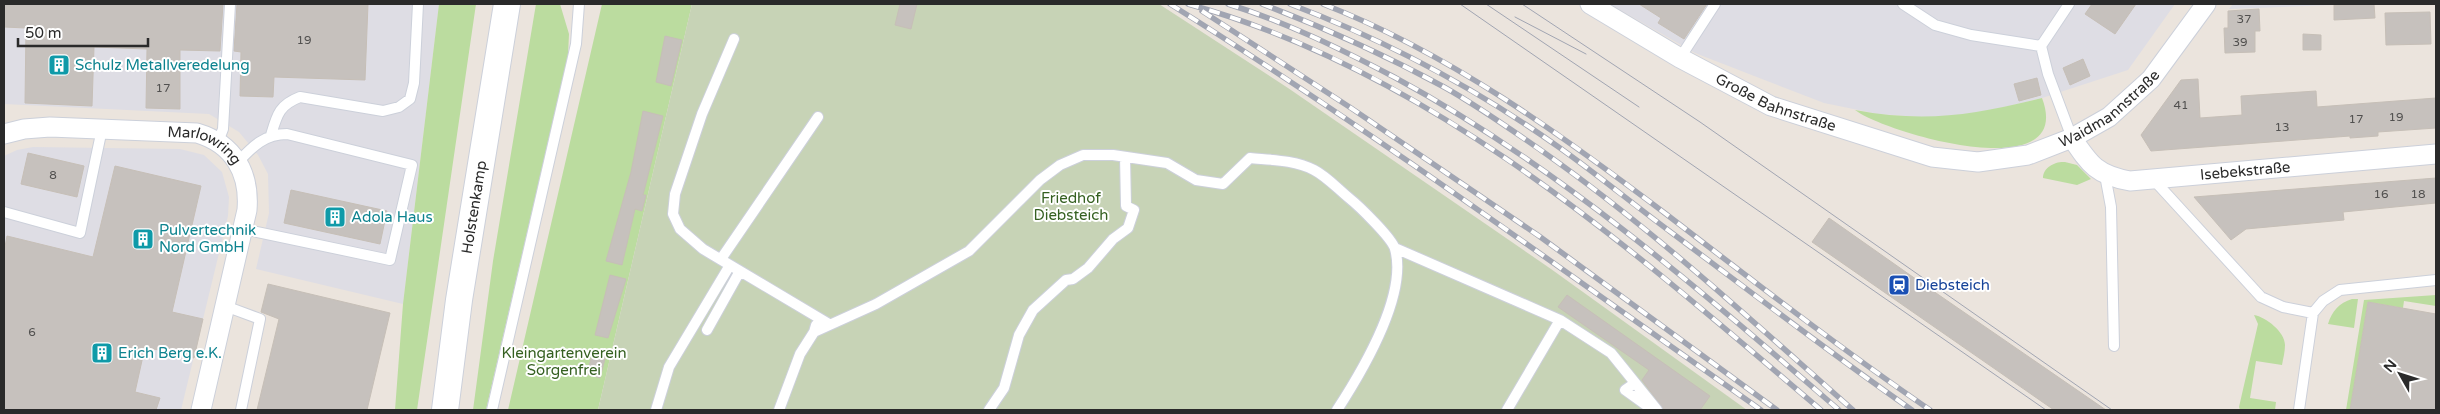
<svg xmlns="http://www.w3.org/2000/svg" width="2440" height="414" font-family="'Varela Round',sans-serif">
	<style>
		.industrial { fill: #dedde4 }
		.green { fill: #bbdc9f }
		.cemetery { fill: #c7d3b6 }
		.building { fill: #c6c1bd; stroke: #c6bfb7 }
		.lines { fill: none; stroke-linecap: round; stroke-linejoin: round }
		.service-casing { stroke: #ccd0da; stroke-width: 12 }
		.minor-casing { stroke: #ccd0da; stroke-width: 21 }
		.secondary-casing { stroke: #ccd0da; stroke-width: 28 }
		.service { stroke: #fff; stroke-width: 10 }
		.minor { stroke: #fff; stroke-width: 19 }
		.secondary { stroke: #fff; stroke-width: 26 }
		.tram { stroke: #a1a5b2; stroke-width: 1 }
		.rail-casing { stroke: #a1a5b2; stroke-width: 5.5 }
		.rail { stroke: #fff; stroke-width: 4; stroke-dasharray: 11; stroke-linecap: butt }
		.labels { text-anchor: middle; dominant-baseline: central; stroke-width: 4; stroke-linejoin: round; paint-order: stroke }
		.number-label { font-size: 12px; fill: #51504f }
		.culture-label { font-size: 15px; fill: #0d838f; stroke: #fff; text-anchor: start }
		.street-label { font-size: 15px; fill: #2a2a2a; stroke: #fff }
		.park-label { font-size: 15px; fill: #356021; stroke: #fff }
		.transit-label { font-size: 15px; fill: #164399; stroke: #fff; text-anchor: start }
	</style>
	<rect width="100%" height="100%" fill="#ebe4dd"/>
	<path class="industrial" d="M 4,4 L 439,4 L 403,304 L 256,269 L 269,213 L 268,174 L 258,155 L 239,132 L 209,114 L 4,104 Z
		M 1610,4 L 2175,4 L 2128,70 L 2042,98 L 1983,112 L 1933,118 L 1878,114 L 1824,103 L 1695,53 Z
		M 2233,4 L 2360,4 L 2229,9 Z
		M 33,147 L 180,149 L 204,155 L 222,172 L 229,197 L 228,216 L 181,410 L 4,410 L 4,156 L 17,150 Z"/>
	<path class="green" d="M 439,4 L 476,4 L 417,410 L 395,410 L 403,304 Z
		M 536,4 L 560,4 L 569,34 L 568,55 L 486,410 L 473,410 L 493,261 Z
		M 602,4 L 692,4 L 598,410 L 508,410 Z
		M 2042,98 C 2076,188 1887,134 1855,110 C 1925,123 1974,115 2042,98 Z
		M 2065,162 L 2077,165 L 2091,179 L 2077,185 L 2043,178 C 2043,167 2056,161 2065,162 Z
		M 2436,295 L 2436,306 L 2404,301 L 2403,308 L 2368,302 L 2350,410 L 2346,410 L 2364,300 Z
		M 2352,299 L 2358,299 L 2354,328 L 2328,324 C 2332,311 2339,303 2352,299 Z
		M 2254,315 C 2266,317 2285,332 2285,345 C 2285,352 2283,359 2282,365 L 2256,361 L 2250,398 L 2276,402 L 2275,410 L 2240,410 L 2239,407 L 2258,324 Z"/>
	<path class="cemetery" d="M 692,4 L 1159,4 L 1288,88 L 1551,269 L 1747,410 L 598,410 Z"/>
	<path class="building" d="M 4,4 L 223,4 L 220,51 L 180,50 L 180,109 L 146,108 L 147,49 L 94,47 L 92,106 L 25,103 L 26,28 L 4,27 Z
		M 237,4 L 368,4 L 365,80 L 274,77 L 273,97 L 240,96 L 241,52 L 234,51 Z
		M 900,4 L 917,4 L 911,29 L 895,25 Z
		M 1639,4 L 1707,4 L 1684,39 L 1658,23 L 1661,18 Z
		M 2092,4 L 2136,4 L 2115,34 L 2085,14 Z
		M 2374,4 L 2375,18 L 2334,20 L 2334,5 Z
		M 2259,9 L 2260,31 L 2255,31 L 2255,52 L 2225,53 L 2224,28 L 2228,28 L 2228,11 Z
		M 2430,12 L 2431,44 L 2386,45 L 2385,13 Z
		M 2303,34 L 2321,35 L 2321,50 L 2303,50 Z
		M 665,36 L 682,40 L 671,86 L 656,82 Z
		M 2083,59 L 2090,76 L 2070,85 L 2063,68 Z
		M 2037,78 L 2041,95 L 2019,101 L 2014,84 Z
		M 2198,79 L 2200,118 L 2242,115 L 2241,96 L 2316,91 L 2317,107 L 2436,98 L 2436,128 L 2378,132 L 2378,136 L 2350,138 L 2350,136 L 2151,151 L 2141,135 L 2181,80 Z
		M 643,111 L 663,116 L 643,195 L 646,195 L 642,211 L 635,209 L 622,265 L 606,261 L 631,172 Z
		M 28,153 L 84,166 L 77,197 L 21,184 Z
		M 115,166 L 201,186 L 172,312 L 203,319 L 194,358 L 145,347 L 135,392 L 160,398 L 156,410 L 4,410 L 4,252 L 7,236 L 93,257 Z
		M 2436,178 L 2436,203 L 2343,212 L 2344,220 L 2246,229 L 2231,240 L 2194,197 Z
		M 291,190 L 387,211 L 380,244 L 284,223 Z
		M 1829,218 L 1920,282 L 2106,410 L 2054,410 L 1812,242 Z
		M 610,275 L 626,279 L 608,338 L 595,335 Z
		M 268,284 L 390,313 L 367,410 L 257,410 L 279,319 L 261,312 Z
		M 1567,295 L 1710,396 L 1700,410 L 1664,410 L 1642,380 L 1649,370 L 1558,307 Z
		M 2368,302 L 2436,314 L 2436,410 L 2350,410 Z
		M 593,351 L 606,355 L 600,378 L 587,374 Z"/>
	<g class="lines">
		<g class="service-casing">
			<path id="service" d="M 1903,4 L 1935,25 L 1971,35 L 2041,46
				M 2069,4 L 2041,46 L 2048,74 L 2072,138
				M 734,39 L 702,114 L 675,194 L 673,214 L 680,229 L 703,249 L 829,324
				M 1680,58 L 1715,4
				M 271,135 C 277,115 279,105 300,97 L 383,111 L 399,107 L 410,99 L 414,83 L 418,4
				M 218,142 L 223,129 L 230,4
				M 238,162 C 253,146 265,134 287,134 L 412,165 L 390,260 L 243,229
				M 2105,175 L 2111,207 L 2114,346
				M 2153,179 L 2261,297 L 2283,307 L 2313,313 L 2323,301 L 2340,290 L 2436,280
				M 4,212 L 80,233 L 102,129
				M 1395,248 L 1560,320 L 1611,353 L 1657,410
				M 721,259 L 818,117
				M 225,306 L 260,319 L 241,410
				M 707,330 L 740,271
				M 814,332 L 876,304 L 969,251 L 1040,180 L 1060,165 L 1083,155 L 1113,155 L 1167,163 L 1196,180 L 1223,184 L 1250,158 C 1271,160 1295,160 1314,170 C 1326,176 1338,189 1349,198 C 1359,206 1392,238 1395,249 C 1408,295 1361,373 1337,410
				M 1635,383 L 1625,390 L 1650,408
				M 492,410 L 576,44 L 579,4
				M 656,410 L 669,367 L 730,265
				M 779,410 L 800,354 L 814,332 L 816,325
				M 989,410 L 1004,388 L 1019,335 L 1033,310 L 1066,280 L 1073,279 L 1088,268 L 1113,239 L 1128,228 L 1134,210 L 1126,206 L 1125,157
				M 1507,410 L 1560,320
				M 2299,410 L 2313,313"/>
		</g>
		<g class="minor-casing">
			<g id="minor">
				<path id="s1" d="M 1590,4 L 1680,58 L 1771,106 L 1932,157 L 1978,162 L 2028,155 L 2072,138 L 2109,117 L 2151,79 L 2206,4"/>
				<path id="s2" d="M 4,134 L 24,129 L 50,127 L 197,133 C 234,144 250,173 247,210 L 201,410"/>
				<path id="s3" d="M 2072,138 C 2090,165 2097,175 2130,181 L 2436,154"/>
			</g>
		</g>
		<g class="secondary-casing">
			<g id="secondary">
				<path id="s4" d="M 445,410 L 459,300 L 507,4"/>
			</g>
		</g>
		<use href="#service" class="service"/>
		<use href="#minor" class="minor"/>
		<use href="#secondary" class="secondary"/>
		<path class="tram" d="M 1460,4 L 2046,410
			M 1486,4 L 1639,107
			M 1522,4 L 1700,122 L 2112,410
			M 1515,17 L 1586,54"/>
		<g class="rail-casing">
			<path id="rail" d="M 1170,4 C 1373,131 1565,272 1761,410
				M 1188,4 C 1434,72 1631,249 1821,410
				M 1228,4 C 1286,22 1341,49 1394,77 C 1558,166 1699,289 1839,410
				M 1262,4 C 1325,28 1385,55 1444,87 C 1478,106 1510,129 1542,151 C 1653,229 1752,321 1853,410
				M 1290,4 C 1385,40 1477,89 1560,148 C 1598,175 1634,205 1672,233 C 1751,292 1830,353 1912,410
				M 1323,4 C 1449,53 1560,134 1666,214 C 1753,281 1840,348 1930,410
				M 1202,11 L 1351,108 L 1539,236 L 1777,410"/>
		</g>
		<use href="#rail" class="rail"/>
	</g>
	<defs>
		<g id="building-square" transform="scale(1.125)"><rect x="-9" y="-9" width="18" height="18" rx="4" fill="#0f9aa8" stroke="#fff"/><path d="M-4-6H4V6H1V3H-1V6H-4ZM-2.5-4.3h1.7v1.8h-1.7ZM.8-4.3h1.7v1.8H.8ZM-2.5-1h1.7V.8h-1.7ZM.8-1h1.7V.8H.8Z" fill="#fff"/></g>
		<g id="station-square" transform="scale(1.125)"><rect x="-9" y="-9" width="18" height="18" rx="4" fill="#1a4fb4" stroke="#fff"/><path d="M-3-6H3Q5-6 5-4V2Q5 4 3 4L4.5 6H3L1.5 4h-3L-3 6H-4.5L-3 4Q-5 4-5 2V-4Q-5-6-3-6ZM-3.5-4v3h7v-3ZM-3.5 1v1.5H-2V1ZM2 1v1.5H3.5V1Z" fill="#fff"/></g>
	</defs>
	<g fill-rule="evenodd">
		<use href="#building-square" x="59" y="65"/>
		<use href="#building-square" x="335" y="217"/>
		<use href="#building-square" x="143" y="239"/>
		<use href="#station-square" x="1899" y="285"/>
		<use href="#building-square" x="102" y="353"/>
	</g>
	<g class="labels">
		<g class="number-label">
			<text x="2244" y="19">37</text>
			<text x="304" y="40">19</text>
			<text x="2240" y="42">39</text>
			<text x="163" y="88">17</text>
			<text x="2181" y="105">41</text>
			<text x="2396" y="117">19</text>
			<text x="2356" y="119">17</text>
			<text x="2282" y="127">13</text>
			<text x="53" y="175">8</text>
			<text x="2381" y="194">16</text>
			<text x="2418" y="194">18</text>
			<text x="32" y="332">6</text>
		</g>
		<g class="culture-label">
			<text x="75" y="65">Schulz Metallveredelung</text>
			<text x="351" y="217">Adola Haus</text>
			<text x="159" y="230">Pulvertechnik<tspan x="159" dy="17">Nord GmbH</tspan></text>
			<text x="118" y="353">Erich Berg e.K.</text>
		</g>
		<g class="street-label">
			<text stroke="none"><textPath href="#s1" startOffset="211">Große Bahnstraße</textPath></text>
			<text stroke="none"><textPath href="#s1" startOffset="568">Waidmannstraße</textPath></text>
			<text stroke="none"><textPath href="#s2" startOffset="205">Marlowring</textPath></text>
			<text stroke="none"><textPath href="#s3" startOffset="191">Isebekstraße</textPath></text>
			<text stroke="none"><textPath href="#s4" startOffset="205">Holstenkamp</textPath></text>
		</g>
		<g class="park-label">
			<text x="1071" y="198">Friedhof<tspan x="1071" dy="17">Diebsteich</tspan></text>
			<text x="564" y="353">Kleingartenverein<tspan x="564" dy="17">Sorgenfrei</tspan></text>
		</g>
		<g class="transit-label">
			<text x="1915" y="285">Diebsteich</text>
		</g>
	</g>
	<rect width="2440" height="414" fill="none" stroke="#2a2a2a" stroke-width="10"/>
	<g transform="translate(2400 374) rotate(309)" stroke="#ffffff" stroke-width="4" paint-order="stroke">
	<path d="M0-4L9 19L0 12L-9 19Z" fill="#2a2a2a"/>
	<text y="-8" font-size="14" font-weight="bold" text-anchor="middle" fill="#2a2a2a">N</text>
	</g>
	<path d="M18 38v8h130v-8" fill="none" stroke="#2a2a2a" stroke-width="2.5"/>
	<text x="25" y="38" font-size="15" fill="#2a2a2a" stroke="#ffffff" stroke-width="4" paint-order="stroke">50 m</text>
</svg>
